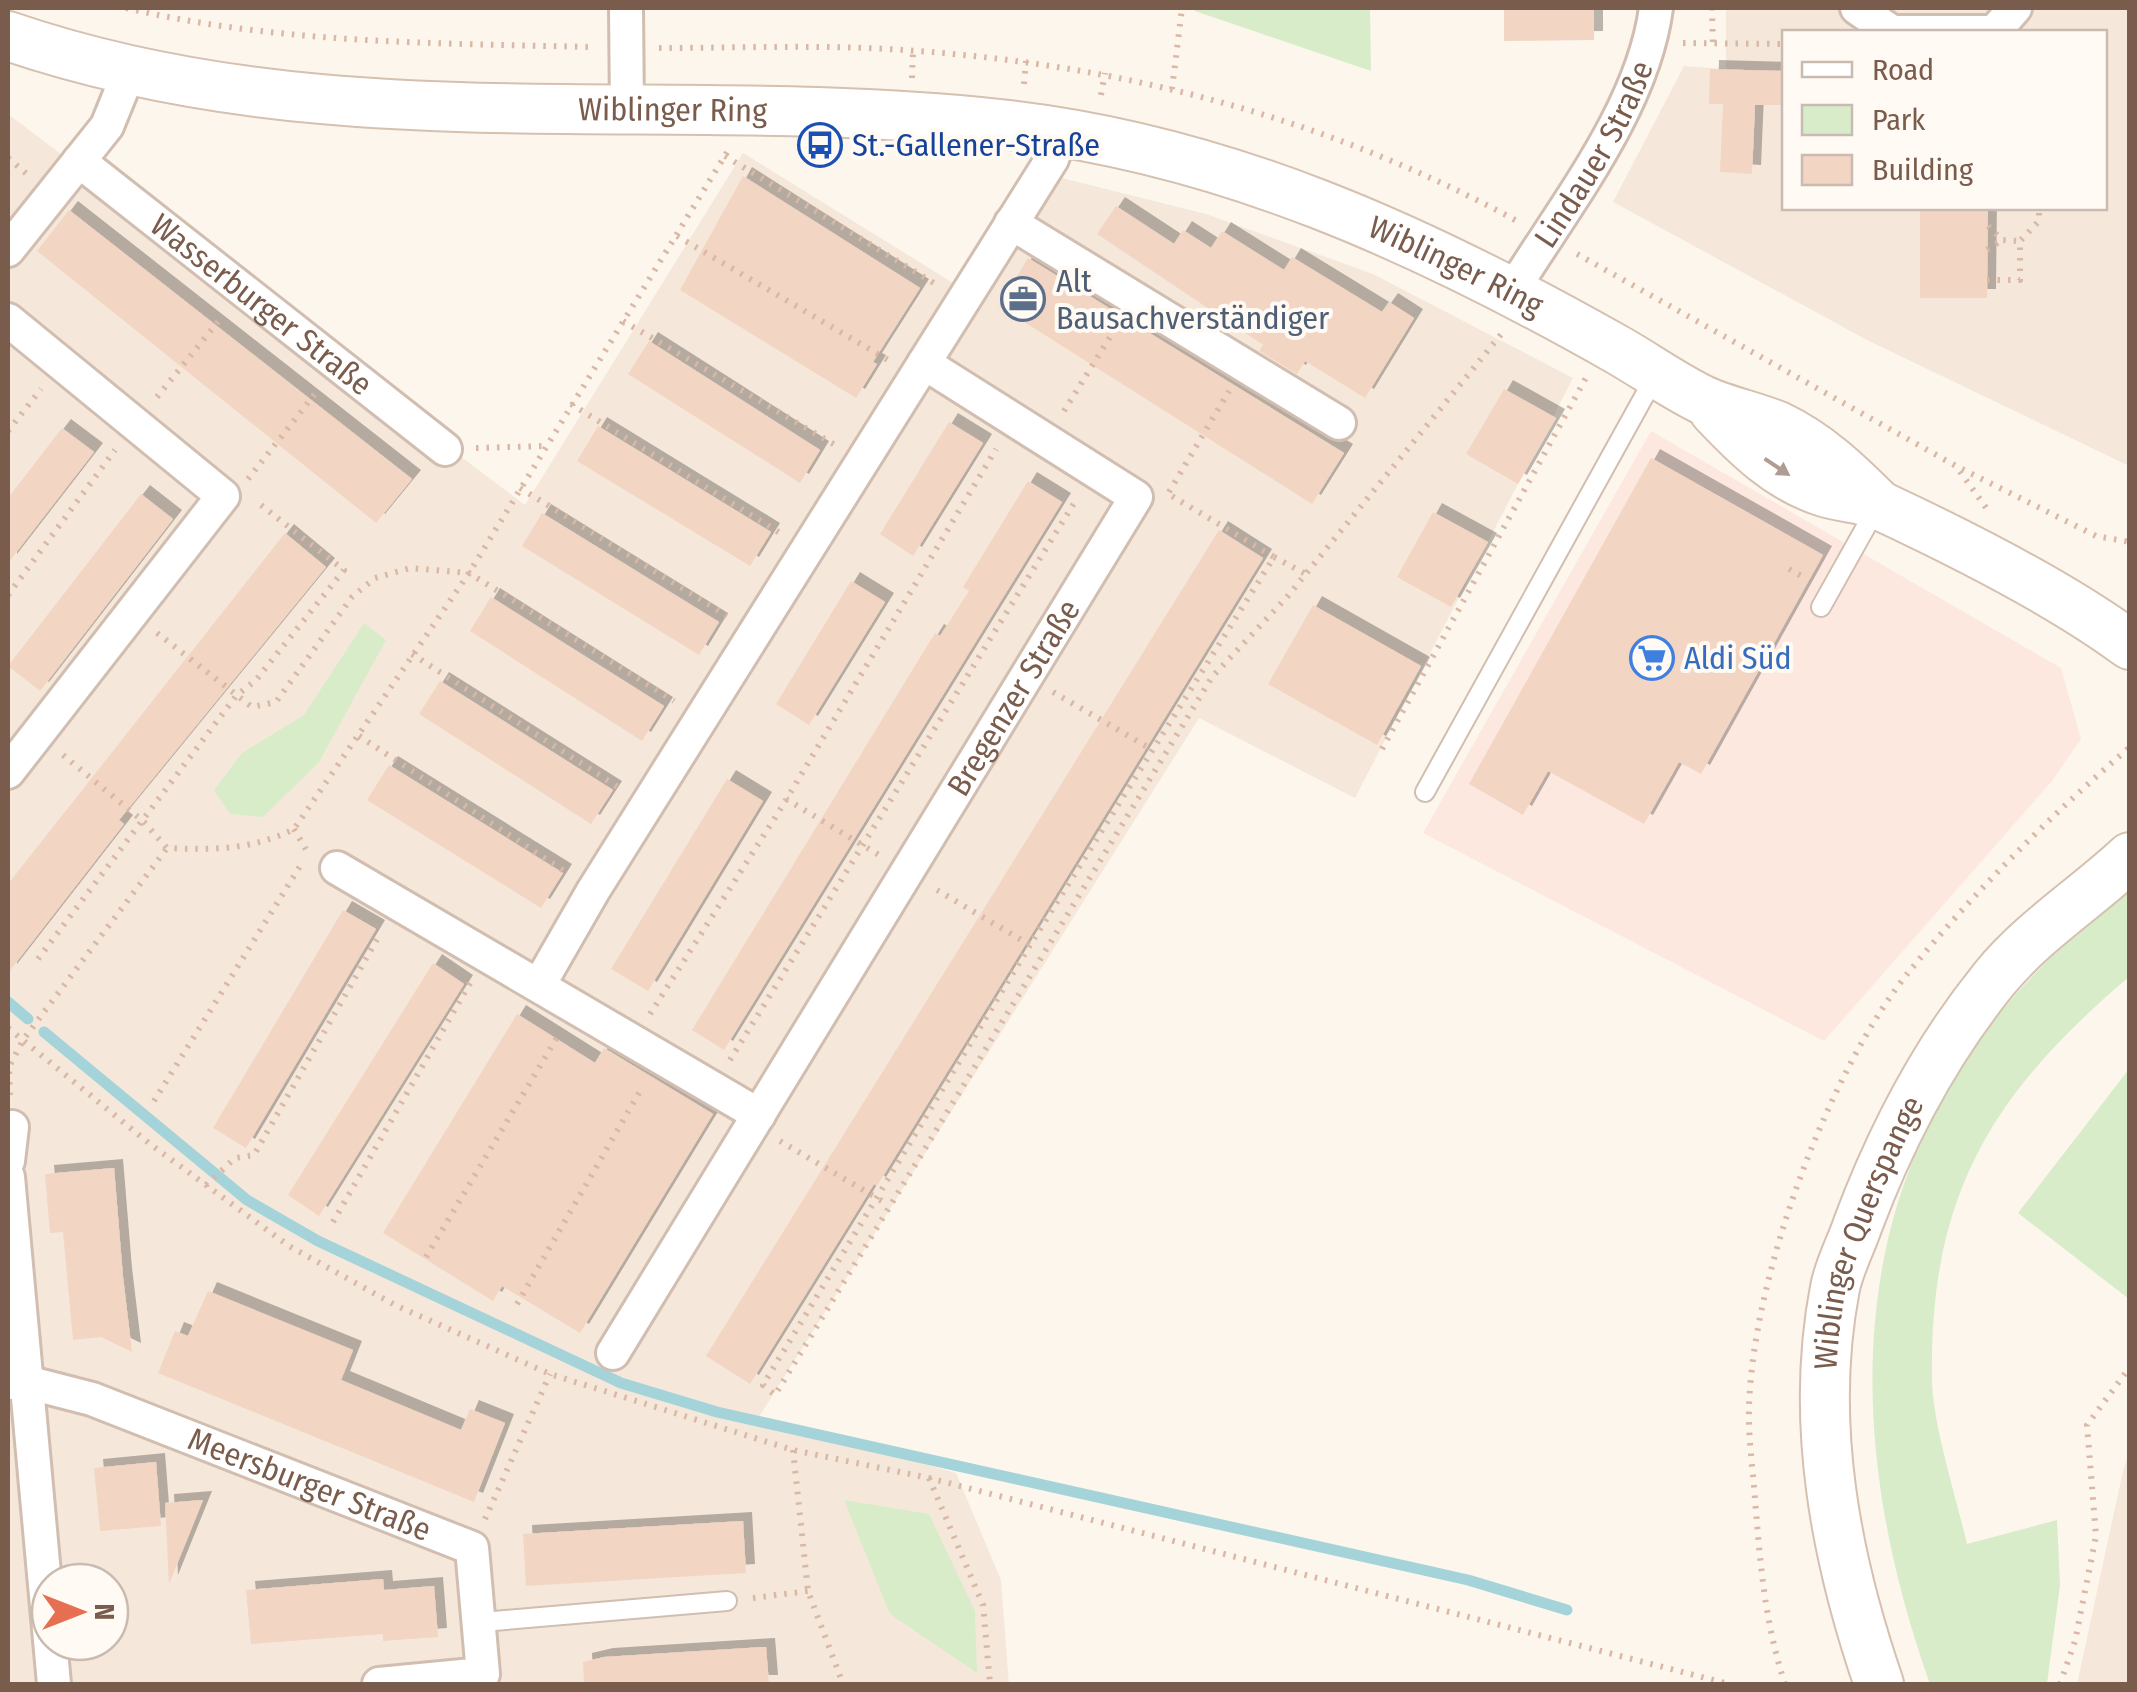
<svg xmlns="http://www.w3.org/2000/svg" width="2137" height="1692" font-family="'Fira Sans Condensed',sans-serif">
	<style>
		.residential { fill: #f5e8da; fill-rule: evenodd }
		.commercial { fill: #fde8e0 }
		.green { fill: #d8ecc9 }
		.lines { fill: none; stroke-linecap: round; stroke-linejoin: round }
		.stream { stroke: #a5d3da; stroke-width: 11 }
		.building { fill: #f3d5c3; filter: url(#shadow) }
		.lane-casing { stroke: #d1beb0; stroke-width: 22 }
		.street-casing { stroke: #d1beb0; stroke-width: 38 }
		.secondary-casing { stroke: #d6c0b0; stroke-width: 52 }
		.path { stroke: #d9b8a5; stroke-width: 6; stroke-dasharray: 2.5 8; stroke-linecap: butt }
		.lane { stroke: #fff; stroke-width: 18 }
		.street { stroke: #fff; stroke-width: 32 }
		.secondary { stroke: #fff; stroke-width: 48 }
		.oneway { fill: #af9d94 }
		.labels { text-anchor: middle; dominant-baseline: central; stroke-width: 8; stroke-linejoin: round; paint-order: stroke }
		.street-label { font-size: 32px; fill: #7a5c4d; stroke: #fffaf3 }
		.transit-label { font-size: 32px; fill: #164399; stroke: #fffaf3; text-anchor: start }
		.service-label { font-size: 32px; fill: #4e5e75; stroke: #fffaf3; text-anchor: start }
		.shop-label { font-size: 32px; fill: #366cbe; stroke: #fffaf3; text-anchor: start }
	</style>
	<defs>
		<filter id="shadow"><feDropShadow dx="9" dy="-9" stdDeviation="0" flood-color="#0004"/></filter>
	</defs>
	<rect width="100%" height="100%" fill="#fdf6ec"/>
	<path class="residential" d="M 1726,8 L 2129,8 L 2129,466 L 1869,341 L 1613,202 L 1684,66 L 1726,69 ZM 1784,32 L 2104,32 L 2104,208 L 1784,208 Z
		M 8,114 L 525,505 L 743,153 L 984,302 L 1062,178 L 1206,214 L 1373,274 L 1573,378 L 1355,798 L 1199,718 L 759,1417 L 956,1473 L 1001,1580 L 1009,1684 L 8,1684 ZM 50,1582 L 110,1582 L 110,1642 L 50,1642 Z
		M 2129,1452 L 2129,1684 L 2077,1684 L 2123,1471 Z"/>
	<path class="commercial" d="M 1651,431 L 2061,668 L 2081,739 L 2052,781 L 1824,1041 L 1423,833 Z"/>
	<path class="green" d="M 1195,8 L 1370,8 L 1371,71 L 1195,11 Z
		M 364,623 L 386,640 L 319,762 L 263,817 L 230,814 L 214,790 L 242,753 L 304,715 Z
		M 2129,892 L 2129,977 C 1992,1093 1929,1195 1932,1379 C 1932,1422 1957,1500 1967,1544 L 2057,1520 L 2060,1585 L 2047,1684 L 1930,1684 C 1822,1380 1854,1093 2129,892 Z
		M 2129,1069 L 2130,1070 L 2129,1299 L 2018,1213 Z
		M 844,1500 L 929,1514 L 975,1611 L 977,1673 L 890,1614 Z"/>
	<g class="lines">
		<path class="stream" d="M 8,1002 L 28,1019
			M 44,1032 L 247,1200 L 318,1241 L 621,1383 L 717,1412 L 1468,1580 L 1567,1610"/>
	</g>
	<path class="building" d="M 1504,8 L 1594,8 L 1594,40 L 1504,41 Z
		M 1710,69 L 1784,71 L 1784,105 L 1755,105 L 1752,174 L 1720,172 L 1723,104 L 1709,104 Z
		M 743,176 L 920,288 L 873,362 L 877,364 L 856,398 L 680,290 Z
		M 1116,206 L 1174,244 L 1183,230 L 1211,248 L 1222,231 L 1284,270 L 1292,257 L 1382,312 L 1389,302 L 1414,318 L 1365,398 L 1305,361 L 1297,374 L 1259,351 L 1263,345 L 1097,234 Z
		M 1920,208 L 1988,208 L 1987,298 L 1920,298 Z
		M 69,210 L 412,479 L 376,523 L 37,251 Z
		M 1028,258 L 1344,453 L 1312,504 L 999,306 Z
		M 649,341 L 820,450 L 800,483 L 628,374 Z
		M 1504,389 L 1556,418 L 1518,484 L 1466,454 Z
		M 949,422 L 983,443 L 913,556 L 880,534 Z
		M 598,426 L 771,532 L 750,566 L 577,461 Z
		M 62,428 L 94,452 L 8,563 L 8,498 Z
		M 1651,458 L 1823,555 L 1701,774 L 1679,762 L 1644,824 L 1548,771 L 1523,815 L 1469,784 Z
		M 1028,481 L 1062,502 L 724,1050 L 692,1030 L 935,633 L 940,636 L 969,591 L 963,587 Z
		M 141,494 L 173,519 L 40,691 L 8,666 Z
		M 1433,512 L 1488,542 L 1451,607 L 1397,577 Z
		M 542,513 L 719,622 L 699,655 L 522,546 Z
		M 1219,530 L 1263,558 L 877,1186 L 874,1184 L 750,1384 L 706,1356 Z
		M 285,533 L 326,567 L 119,820 L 124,824 L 8,973 L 8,884 Z
		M 851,581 L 885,602 L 809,725 L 776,704 Z
		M 491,597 L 664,706 L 642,741 L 470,631 Z
		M 1313,605 L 1421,666 L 1377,745 L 1268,684 Z
		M 440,681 L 613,790 L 591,824 L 419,714 Z
		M 389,765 L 563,873 L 541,908 L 367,800 Z
		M 727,779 L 763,801 L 648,991 L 611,969 Z
		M 343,910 L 376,929 L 246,1148 L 213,1128 Z
		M 433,963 L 464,984 L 319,1216 L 288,1195 Z
		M 517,1014 L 595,1063 L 604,1048 L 713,1114 L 580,1333 L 502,1286 L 493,1301 L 383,1233 Z
		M 114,1168 L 123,1277 L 132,1352 L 101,1337 L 73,1340 L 63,1232 L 50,1233 L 45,1174 Z
		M 208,1291 L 353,1350 L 341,1380 L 461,1430 L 470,1409 L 505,1423 L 474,1502 L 158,1373 L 175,1331 L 188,1336 Z
		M 156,1462 L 161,1526 L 100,1531 L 94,1468 Z
		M 203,1500 L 169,1584 L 165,1503 Z
		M 743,1521 L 746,1573 L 526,1586 L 523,1534 Z
		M 383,1579 L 384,1590 L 434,1586 L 438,1637 L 383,1641 L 383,1634 L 251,1644 L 246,1590 Z
		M 766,1647 L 769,1684 L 584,1684 L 583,1662 L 604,1657 Z"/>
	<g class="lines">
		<g class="lane-casing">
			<path id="lane" d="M 1821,607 L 1877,507
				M 1425,792 L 1657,373
				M 482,1622 L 727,1601"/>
		</g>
		<g class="street-casing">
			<g id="street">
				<path d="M 626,8 L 627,111"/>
				<path d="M 1857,8 L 1892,32 L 1994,32 L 2015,8"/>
				<path id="s1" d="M 79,161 L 445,449"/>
				<path d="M 1011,223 L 1339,423"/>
				<path d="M 8,250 L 107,126 L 129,72"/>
				<path id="s2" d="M 1512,291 C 1565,205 1643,108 1656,8"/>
				<path d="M 8,320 L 223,496 L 8,772"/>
				<path d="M 337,868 L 759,1115"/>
				<path d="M 539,985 L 593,891 L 1052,159 L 1062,132"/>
				<path d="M 8,1161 L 12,1127"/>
				<path d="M 8,1177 L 54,1684"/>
				<path id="s3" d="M 613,1353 L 1136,497 L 924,363"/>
				<path id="s4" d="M 8,1383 L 26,1382 L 92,1399 L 472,1548 L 483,1674 L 379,1684"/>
			</g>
		</g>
		<g class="secondary-casing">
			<g id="secondary">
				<path id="s5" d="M 8,36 C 336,148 663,87 1000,124 C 1224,148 1424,240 1618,350 C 1646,366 1674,386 1703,400 C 1727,411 1754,416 1778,426 C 1818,445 1848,474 1879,505"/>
				<path d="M 1714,411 C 1745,444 1779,478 1824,492 C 1843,498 1865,498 1883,507 C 1962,544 2060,593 2130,645"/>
				<path id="s6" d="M 1879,1684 C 1836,1559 1809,1422 1835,1288 C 1839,1267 1851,1245 1858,1224 C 1891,1136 1934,1053 1994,979 C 2033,931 2085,899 2130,857"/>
			</g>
		</g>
		<path class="path" d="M 126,8 C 280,44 434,43 592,47
			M 1712,8 L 1713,44
			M 1683,43 L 1784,44
			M 659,48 C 744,48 832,44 917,51 C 1128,66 1331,120 1517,221
			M 912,78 L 913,51
			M 1024,84 L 1026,61
			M 1172,89 L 1182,8
			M 1101,95 L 1105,73
			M 725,156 L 937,285
			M 8,158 L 28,175
			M 1988,226 L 2002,240 L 2020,241
			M 677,236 L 888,360
			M 1987,250 L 2002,240
			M 1577,254 L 1956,466 L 1987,509
			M 1987,280 L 2020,280 L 2020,241 L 2039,221 L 2039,208
			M 623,321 L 835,445
			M 157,397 L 221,318
			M 571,404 L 780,533
			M 1064,411 L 1118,324
			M 8,431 L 41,389
			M 476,448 L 544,446
			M 1962,469 L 2096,536 L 2130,542
			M 248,479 L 318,390
			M 520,488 L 727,616
			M 1169,492 L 1229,391
			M 1274,557 L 1304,573
			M 1789,569 L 1807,579
			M 8,595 L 115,450
			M 157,633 L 252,707 L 276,702 L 352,597 L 375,578 L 410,568 L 469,573 L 674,701
			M 412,654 L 621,789
			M 1053,692 L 1151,749
			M 359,736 L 567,873
			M 1382,749 L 1587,376
			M 63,755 L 144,822 L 167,848 C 213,850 252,850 294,829 L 469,573 L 729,149
			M 786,799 L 879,855
			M 294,829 L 308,853
			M 937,890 L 1030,945 L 1274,557 L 1170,495
			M 1030,945 L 763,1385 L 775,1395 L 1212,677 L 1287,597 L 1503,332
			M 38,959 L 236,696 L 256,680 L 344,570 L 257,502
			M 650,1014 L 783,805 L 996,449
			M 8,1028 L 150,1144 L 289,1246 L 395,1305 L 550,1374 L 793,1450 L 929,1478 L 1729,1684
			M 730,1060 L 1076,500
			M 10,1095 L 9,1067 L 23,1040 L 167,848
			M 154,1101 L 302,863
			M 780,1141 L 887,1204
			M 206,1185 L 235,1158 L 254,1155 L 380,934
			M 333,1222 L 470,983
			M 426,1257 L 559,1034
			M 517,1304 L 643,1086
			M 793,1450 L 808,1591 L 843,1684
			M 929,1478 L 983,1605 L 990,1684
			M 485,1519 L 550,1374
			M 753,1598 L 808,1591
			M 1785,1684 C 1765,1624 1760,1562 1755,1499 C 1753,1469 1748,1438 1749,1408 C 1752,1278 1829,1068 1912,968 C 1977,889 2053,813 2130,747
			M 2060,1684 L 2075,1641 L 2096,1536 L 2087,1425 L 2130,1367"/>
		<use href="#lane" class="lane"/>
		<use href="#street" class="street"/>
		<use href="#secondary" class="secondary"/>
	</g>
	<defs><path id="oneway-solid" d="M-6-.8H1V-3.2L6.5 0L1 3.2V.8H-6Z" transform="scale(2.5)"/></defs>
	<use class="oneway" href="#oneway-solid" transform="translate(1777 467) rotate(34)"/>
	<defs>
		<g id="bus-ring" transform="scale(2.25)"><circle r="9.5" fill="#fffaf3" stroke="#1a4fb4" stroke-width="1.5"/><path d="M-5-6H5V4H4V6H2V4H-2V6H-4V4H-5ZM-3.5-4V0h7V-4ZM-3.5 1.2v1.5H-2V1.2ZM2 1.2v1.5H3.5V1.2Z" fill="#1a4fb4"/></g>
		<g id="office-ring" transform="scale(2.25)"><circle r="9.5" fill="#fffaf3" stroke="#5c6f8a" stroke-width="1.5"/><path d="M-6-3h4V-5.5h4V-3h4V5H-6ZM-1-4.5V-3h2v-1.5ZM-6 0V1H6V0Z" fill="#5c6f8a"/></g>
		<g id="supermarket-ring" transform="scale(2.25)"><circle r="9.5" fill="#fffaf3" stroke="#3f7fe0" stroke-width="1.5"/><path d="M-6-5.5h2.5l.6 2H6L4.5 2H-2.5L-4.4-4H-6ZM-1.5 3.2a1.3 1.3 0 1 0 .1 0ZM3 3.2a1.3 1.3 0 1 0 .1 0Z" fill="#3f7fe0"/></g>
	</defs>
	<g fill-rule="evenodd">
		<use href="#bus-ring" x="820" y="145"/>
		<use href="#office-ring" x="1023" y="299"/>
		<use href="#supermarket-ring" x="1652" y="658"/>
	</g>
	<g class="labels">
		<g class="street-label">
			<text stroke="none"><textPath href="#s5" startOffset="672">Wiblinger Ring</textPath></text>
			<text stroke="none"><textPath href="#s2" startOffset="160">Lindauer Straße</textPath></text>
			<text stroke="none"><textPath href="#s5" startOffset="1480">Wiblinger Ring</textPath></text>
			<text stroke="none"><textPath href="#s1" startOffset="232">Wasserburger Straße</textPath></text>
			<text stroke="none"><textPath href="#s3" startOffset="768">Bregenzer Straße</textPath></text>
			<text stroke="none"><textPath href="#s6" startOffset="465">Wiblinger Querspange</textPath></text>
			<text stroke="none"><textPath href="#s4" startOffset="320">Meersburger Straße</textPath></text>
		</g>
		<g class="transit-label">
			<text x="852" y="145">St.-Gallener-Straße</text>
		</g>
		<g class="service-label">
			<text x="1056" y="281">Alt<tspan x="1056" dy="37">Bausachverständiger</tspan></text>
		</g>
		<g class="shop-label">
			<text x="1684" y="658">Aldi Süd</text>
		</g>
	</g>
	<rect width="2137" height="1692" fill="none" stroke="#7a5c4d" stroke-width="20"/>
	<rect x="1782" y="30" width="325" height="180" fill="#fffaf3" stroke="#cabbb1" stroke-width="2.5"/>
	<rect x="1802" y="62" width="50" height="15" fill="#ffffff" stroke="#cabbb1" stroke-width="2.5"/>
	<text x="1872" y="80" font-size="30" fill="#7a5c4d">Road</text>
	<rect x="1802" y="105" width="50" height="30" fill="#d8ecc9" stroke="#cabbb1" stroke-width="2.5"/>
	<text x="1872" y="130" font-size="30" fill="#7a5c4d">Park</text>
	<rect x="1802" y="155" width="50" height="30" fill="#f3d5c3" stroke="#cabbb1" stroke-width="2.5"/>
	<text x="1872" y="180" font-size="30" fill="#7a5c4d">Building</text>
	<g transform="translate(80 1612) rotate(90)"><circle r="48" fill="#fffaf3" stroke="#cabbb1" stroke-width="2.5"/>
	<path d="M0-8L18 38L0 25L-18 38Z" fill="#e76f51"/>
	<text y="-15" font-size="28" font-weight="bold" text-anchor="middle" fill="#7a5c4d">N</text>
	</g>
</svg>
